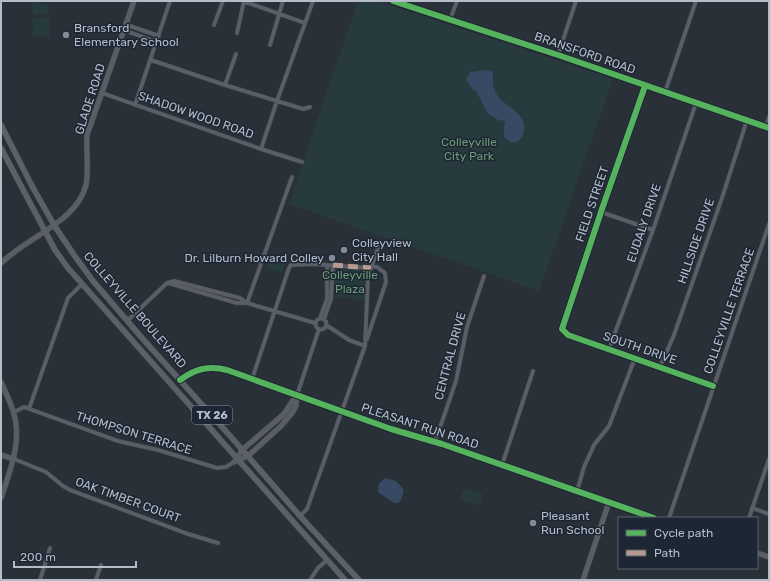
<svg xmlns="http://www.w3.org/2000/svg" width="770" height="581" font-family="Rubik,sans-serif">
	<style>
		.green { fill: #273a3e }
		.water { fill: #384963 }
		.lines { fill: none; stroke-linecap: round; stroke-linejoin: round }
		.street-casing { stroke: #484c53; stroke-width: 4.5 }
		.secondary-casing { stroke: #484c53; stroke-width: 6 }
		.primary-casing { stroke: #484c55; stroke-width: 6 }
		.street { stroke: #5a5e66; stroke-width: 3.5 }
		.secondary { stroke: #595d64; stroke-width: 5 }
		.primary { stroke: #5c6168; stroke-width: 5.5 }
		.quiet { stroke: #b69a8f; stroke-width: 5; stroke-dasharray: 10 5; stroke-linecap: butt }
		.cycleway-casing { stroke: #1d2633; stroke-width: 8 }
		.cycleway { stroke: #56b35d; stroke-width: 6 }
		.poi-dot { fill: #848b96; stroke: #1d2633; stroke-width: 1.5 }
		.labels { text-anchor: middle; dominant-baseline: central; stroke-width: 3; stroke-linejoin: round; paint-order: stroke }
		.shield { fill: #1d2633; stroke: #878f9c; stroke-width: 1 }
		.shield-label { font-size: 11px; font-weight: bold; fill: #b4bcc9 }
		.poi-label { font-size: 12px; fill: #b4bcc9; stroke: #1d2633; text-anchor: start }
		.street-label { font-size: 12px; fill: #b4bcc9; stroke: #1d2633 }
		.park-label { font-size: 12px; fill: #6b9a76; stroke: #1d2633 }
	</style>
	<rect width="100%" height="100%" fill="#2a3038"/>
	<path class="green" d="M 358,1 L 377,1 L 613,79 L 539,291 L 289,204 Z
		M 32,2 L 41,2 L 41,5 L 49,4 L 49,13 L 33,15 Z
		M 49,17 L 50,36 L 33,37 L 32,19 Z
		M 270,255 L 286,261 L 282,273 L 266,267 Z
		M 335,265 L 365,267 L 365,299 L 351,300 L 349,297 L 334,298 Z
		M 464,488 L 483,494 L 479,506 L 460,499 Z"/>
	<path class="water" d="M 486,70 L 493,72 C 493,78 492,86 495,91 C 501,107 526,110 524,129 C 524,135 522,138 517,142 L 510,142 L 504,137 L 504,125 L 505,125 L 505,122 L 504,120 L 500,121 L 488,114 L 476,91 L 474,91 L 466,80 L 470,72 Z
		M 385,478 L 396,481 L 404,490 L 401,500 L 398,503 L 394,503 L 378,492 L 379,484 Z"/>
	<g class="lines">
		<g class="street-casing">
			<path id="street" d="M 243,1 L 305,23
				M 450,20 L 457,1
				M 214,25 L 223,1
				M 125,26 L 129,32 L 157,42
				M 125,26 L 130,26 L 159,36
				M 237,33 L 244,1
				M 270,45 L 283,1
				M 558,55 L 576,1
				M 151,60 L 225,85 L 303,109 L 310,107
				M 225,85 L 236,54
				M 645,86 L 602,209 L 562,329 L 568,335 L 713,386
				M 665,92 L 696,1
				M 102,93 L 261,149 L 302,162
				M 135,105 L 170,1
				M 766,127 L 769,117
				M 261,149 L 277,101 L 313,1
				M 601,212 L 653,230
				M 168,283 L 237,303 L 246,303
				M 247,303 L 292,177
				M 320,318 L 327,299 L 327,265
				M315.5 324a5.5 5.5 0 1 1 11 0a5.5 5.5 0 1 1-11 0Z
				M 324,319 L 331,299 L 333,265
				M 127,321 L 167,283 L 174,281 L 240,298 L 247,303 L 315,323
				M 326,325 L 349,340 L 365,346
				M 367,339 L 386,282 L 385,273 L 377,267 L 371,266
				M 609,349 L 653,230 L 696,103
				M 660,367 L 674,335 L 722,198 L 747,120
				M 252,379 L 289,268 L 291,265 L 313,264 L 371,268
				M 297,395 L 319,329
				M 29,409 L 68,298 L 82,284
				M 14,412 L 24,407 L 118,441 L 158,450 L 217,468 L 226,467 L 234,462
				M 435,442 L 456,381 L 467,327 L 484,276
				M 14,459 L 46,472 L 63,486 L 70,490 L 188,534 L 218,543
				M 502,465 L 533,371
				M 577,491 L 584,467 L 594,445 L 609,426 L 635,358
				M 752,508 L 769,514
				M 300,516 L 307,509 L 365,346 L 368,276 L 380,243
				M 669,518 L 769,224
				M 749,518 L 769,459
				M 40,580 L 50,548
				M 96,580 L 101,565
				M 310,580 L 318,568 L 327,560"/>
		</g>
		<g class="secondary-casing">
			<path id="secondary" d="M 393,1 L 558,55 L 769,128
				M 1,263 C 8,257 15,251 23,246 C 47,229 78,215 86,185 C 89,172 86,150 87,135 L 134,1
				M 180,380 C 195,369 209,365 227,370 L 391,429 L 442,444 L 654,518
				M 1,382 C 5,391 10,401 13,411 C 23,440 10,471 1,498
				M 1,455 L 14,459
				M 235,461 L 242,450 L 284,414 L 296,396
				M 234,462 L 248,456 L 281,426 L 292,413 L 296,406 L 297,395
				M 757,553 L 769,557
				M 583,580 L 609,502"/>
		</g>
		<g class="primary-casing">
			<path id="primary" d="M 1,125 L 32,186 L 54,225 L 74,255 L 93,281 L 142,338 L 232,438 L 300,516 L 359,580
				M 1,148 L 55,250 L 68,268 L 345,580"/>
		</g>
		<use href="#street" class="street"/>
		<use href="#secondary" class="secondary"/>
		<use href="#primary" class="primary"/>
		<path class="quiet" d="M 333,265 L 371,268"/>
		<g class="cycleway-casing">
			<path id="cycleway" d="M 393,1 L 558,55 L 769,128
				M 645,86 L 602,209 L 562,329 L 568,335 L 713,386
				M 180,380 C 195,369 209,365 227,370 L 391,429 L 442,444 L 654,518"/>
		</g>
		<use href="#cycleway" class="cycleway"/>
	</g>
	<g class="poi-dot">
		<circle cx="66" cy="35" r="4"/>
		<circle cx="344" cy="250" r="4"/>
		<circle cx="332" cy="258" r="4"/>
		<circle cx="533" cy="523" r="4"/>
	</g>
	<g class="labels">
		<rect class="shield" x="192" y="406" width="40" height="18" rx="3"/>
		<g class="shield-label">
			<text x="212" y="415">TX 26</text>
		</g>
		<g class="poi-label">
			<text x="74" y="28">Bransford<tspan x="74" dy="14">Elementary School</tspan></text>
			<text x="352" y="243">Colleyview<tspan x="352" dy="14">City Hall</tspan></text>
			<text x="324" y="258" text-anchor="end">Dr. Lilburn Howard Colley</text>
			<text x="541" y="516">Pleasant<tspan x="541" dy="14">Run School</tspan></text>
		</g>
		<g class="street-label">
			<text transform="translate(585 53) rotate(19)">BRANSFORD ROAD</text>
			<text transform="translate(90 99) rotate(-72)">GLADE ROAD</text>
			<text transform="translate(196 115) rotate(19)">SHADOW WOOD ROAD</text>
			<text transform="translate(592 204) rotate(-71)">FIELD STREET</text>
			<text transform="translate(644 223) rotate(-71)">EUDALY DRIVE</text>
			<text transform="translate(696 241) rotate(-71)">HILLSIDE DRIVE</text>
			<text transform="translate(135 310) rotate(49)">COLLEYVILLE BOULEVARD</text>
			<text transform="translate(729 311) rotate(-71)">COLLEYVILLE TERRACE</text>
			<text transform="translate(640 348) rotate(19)">SOUTH DRIVE</text>
			<text transform="translate(450 356) rotate(-75)">CENTRAL DRIVE</text>
			<text transform="translate(420 426) rotate(18)">PLEASANT RUN ROAD</text>
			<text transform="translate(134 433) rotate(17)">THOMPSON TERRACE</text>
			<text transform="translate(128 500) rotate(20)">OAK TIMBER COURT</text>
		</g>
		<g class="park-label">
			<text x="469" y="142">Colleyville<tspan x="469" dy="14">City Park</tspan></text>
			<text x="350" y="275">Colleyville<tspan x="350" dy="14">Plaza</tspan></text>
		</g>
	</g>
	<rect width="770" height="581" fill="none" stroke="#b4bcc9" stroke-width="4"/>
	<rect x="618" y="517" width="140" height="52" fill="#1d2633" stroke="#59626f"/>
	<rect x="626" y="530" width="20" height="6" fill="#56b35d" stroke="#59626f"/>
	<text x="654" y="537" font-size="12" fill="#b4bcc9">Cycle path</text>
	<rect x="626" y="550" width="20" height="6" fill="#b69a8f" stroke="#59626f"/>
	<text x="654" y="557" font-size="12" fill="#b4bcc9">Path</text>
	<path d="M14 561v6h122v-6" fill="none" stroke="#b4bcc9" stroke-width="2"/>
	<text x="20" y="561" font-size="12" fill="#b4bcc9" stroke="#1d2633" stroke-width="3" paint-order="stroke">200 m</text>
</svg>
